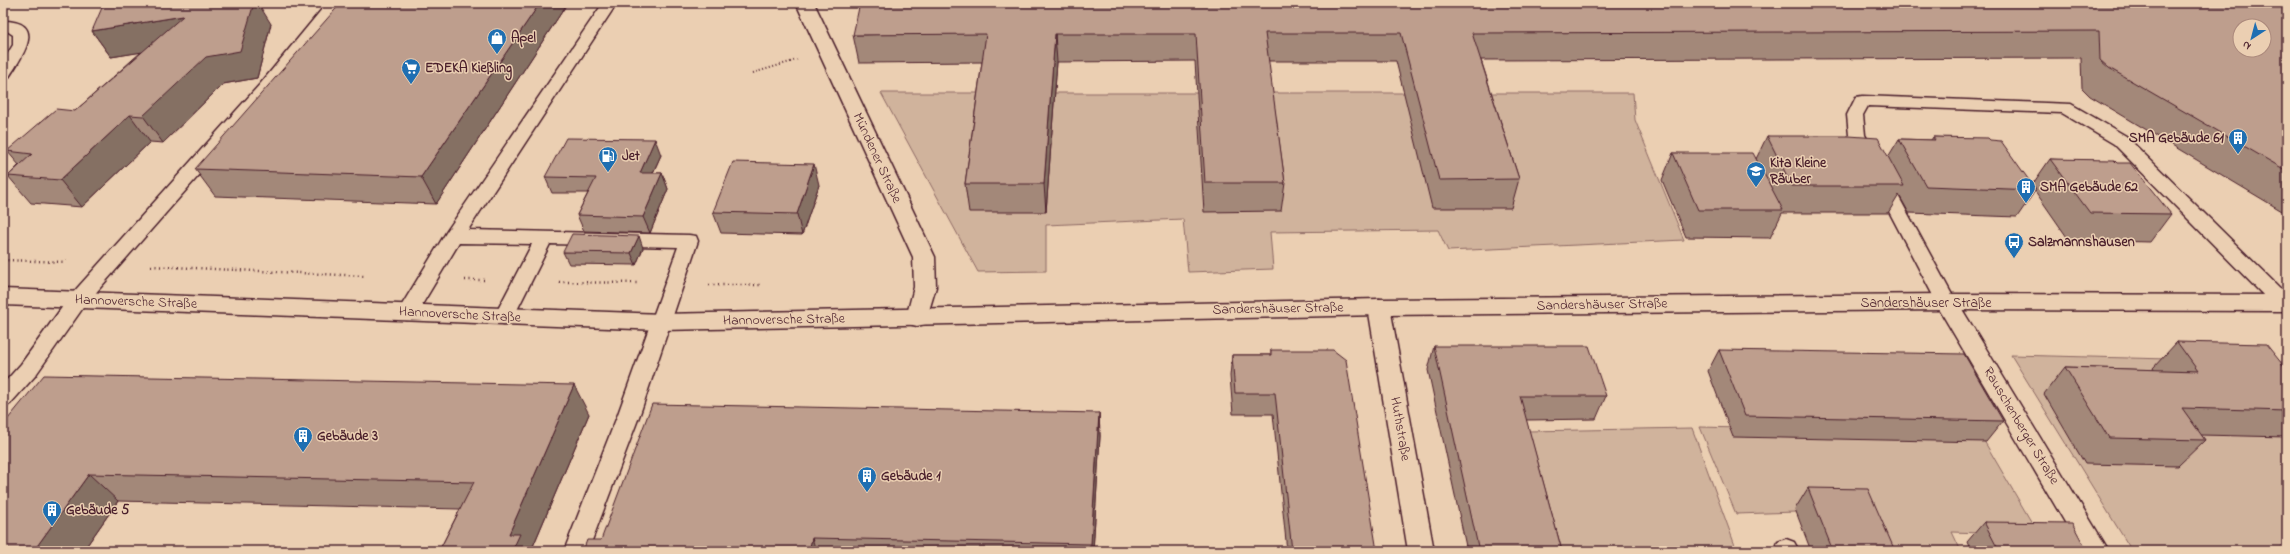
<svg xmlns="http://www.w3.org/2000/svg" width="2290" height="554" font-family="'Indie Flower',sans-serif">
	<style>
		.green { fill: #d0b39c; stroke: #8d6964 }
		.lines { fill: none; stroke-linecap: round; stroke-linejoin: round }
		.service-casing { stroke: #4a1f2b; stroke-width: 3 }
		.minor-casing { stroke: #4a1f2b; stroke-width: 3 }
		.secondary-casing { stroke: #4a1f2b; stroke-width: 3 }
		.path-far1 { stroke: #4a1f2b; stroke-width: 2; stroke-dasharray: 1 2.5; stroke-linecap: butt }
		.path { stroke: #4a1f2b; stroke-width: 2.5; stroke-dasharray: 1 3.5; stroke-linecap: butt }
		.service { fill: #ebcfb2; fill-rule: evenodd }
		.minor { fill: #ebcfb2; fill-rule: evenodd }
		.secondary { fill: #ebcfb2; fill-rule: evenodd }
		.wall { fill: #a38879; stroke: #4a1f2b }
		.shaded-wall { fill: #856f63; stroke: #4a1f2b }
		.building { fill: #be9e8d; stroke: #4a1f2b; fill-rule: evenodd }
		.labels { text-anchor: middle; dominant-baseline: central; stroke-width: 3; stroke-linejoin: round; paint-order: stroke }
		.poi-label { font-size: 14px; font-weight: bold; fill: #4a1f2b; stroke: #ebcfb2; text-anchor: start }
		.street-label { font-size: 14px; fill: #4a1f2b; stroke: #ebcfb2 }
	</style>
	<rect width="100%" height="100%" fill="#ebcfb2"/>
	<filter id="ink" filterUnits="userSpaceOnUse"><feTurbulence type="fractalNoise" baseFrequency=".025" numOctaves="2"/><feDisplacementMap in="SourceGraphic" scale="8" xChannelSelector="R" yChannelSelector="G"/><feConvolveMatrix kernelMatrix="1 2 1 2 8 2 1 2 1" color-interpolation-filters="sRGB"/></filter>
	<g filter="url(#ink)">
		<path class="green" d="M 881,93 L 1633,93 L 1635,120 L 1684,240 L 1448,251 L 1438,230 L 1270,232 L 1273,269 L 1188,272 L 1183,219 L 1046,225 L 1046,271 L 978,272 Z
			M 2011,355 L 2287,362 L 2287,551 L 2132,551 Z
			M 1700,427 L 1980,434 L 2039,535 L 1952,532 L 1961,551 L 1875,551 L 1857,510 L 1736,514 Z
			M 1692,428 L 1737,551 L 1558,551 L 1527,431 Z"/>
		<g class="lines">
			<g class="service-casing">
				<path id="service" d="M 327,3 L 342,3 L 273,91 L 85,305 L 35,376 L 10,404 L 3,406 L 3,384 L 21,364 L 71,295 L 261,83 Z
					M 603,3 L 617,3 L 468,230 L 689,235 L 696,236 L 698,241 L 640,414 L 588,551 L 564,551 L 618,414 L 678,247 L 550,244 L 511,322 L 504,324 L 497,322 L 494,317 L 532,244 L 459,243 L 414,318 L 407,320 L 400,318 L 397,313 L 447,231 Z
					M 3,21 C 48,21 22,57 9,77 L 3,79 L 3,61 L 13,45 L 13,35 L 7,31 L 3,31 Z
					M 1862,96 L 2071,104 L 2126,136 L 2287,295 L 2287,309 L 2276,308 L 2114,144 L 2062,113 L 1868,106 L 1863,115 L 1865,135 L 1956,302 L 1953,307 L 1946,309 L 1939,307 L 1849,135 L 1847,115 L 1856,97 Z
					M 1786,539 L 1794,542 L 1799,551 L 1775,551 L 1778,542 Z"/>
			</g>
			<g class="minor-casing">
				<path id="minor" d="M 796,3 L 814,3 L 935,257 L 936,287 L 925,324 L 917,326 L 909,324 L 906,318 L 914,287 L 913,257 Z
					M 1946,294 L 1954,296 L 2109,551 L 2082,551 L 1935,302 L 1938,296 Z
					M 1379,299 L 1387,301 L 1390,307 L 1434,551 L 1408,551 L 1368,307 L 1371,301 Z"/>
			</g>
			<g class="secondary-casing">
				<path id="secondary" d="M 3,289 L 662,314 L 1379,299 L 1946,294 L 2287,295 L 2287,311 L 1946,310 L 1379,315 L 662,330 L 3,305 Z"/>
			</g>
			<path class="path-far1" d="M 753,73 L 797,60"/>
			<path class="path" d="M 3,260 L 67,262
				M 151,266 L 364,276
				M 465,280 L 486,280
				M 559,282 L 640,283
				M 709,285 L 760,285"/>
			<use href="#service" class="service"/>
			<use href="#minor" class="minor"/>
			<use href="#secondary" class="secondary"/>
		</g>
		<path class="wall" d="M 2287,3 L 2287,214 L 2090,96 L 2082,88 L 2081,58 L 1481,60 L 1519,179 L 1511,208 L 1432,208 L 1396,61 L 1268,61 L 1285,183 L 1281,211 L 1204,212 L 1195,61 L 1057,62 L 1046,212 L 969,212 L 965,184 L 982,62 L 859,63 L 853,35 Z
			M 565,7 L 436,204 L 215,196 L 195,169 Z
			M 271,24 L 257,78 L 223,84 L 163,143 L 150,142 L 82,207 L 31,203 L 8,176 L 19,165 L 7,151 L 75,111 L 141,52 L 111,57 L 92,31 Z
			M 1767,136 L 1888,157 L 1899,139 L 1931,140 L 1933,137 L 1990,140 L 2032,185 L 2050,159 L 2117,163 L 2171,214 L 2150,242 L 2069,240 L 2035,191 L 2017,217 L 1909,213 L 1899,195 L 1888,213 L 1782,213 L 1770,238 L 1686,237 L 1662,180 L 1673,153 L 1756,159 Z
			M 661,155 L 653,173 L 662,173 L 668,189 L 650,233 L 584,231 L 577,215 L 588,193 L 552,193 L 545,177 Z
			M 819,185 L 802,235 L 721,233 L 713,212 Z
			M 643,248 L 636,265 L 569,264 L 563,252 Z
			M 2177,342 L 2287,370 L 2287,437 L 2201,435 L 2205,440 L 2178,466 L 2085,464 L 2044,394 L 2065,367 L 2154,370 L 2153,368 Z
			M 1434,346 L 1606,396 L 1596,419 L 1526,420 L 1562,551 L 1467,551 L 1428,370 Z
			M 1271,350 L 1377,551 L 1287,551 L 1273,414 L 1233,414 L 1230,376 L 1232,355 L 1271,355 Z
			M 1719,350 L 2003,421 L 1986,442 L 1733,437 L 1708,371 Z
			M 1099,413 L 1100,436 L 1093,551 L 583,551 L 601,540 Z
			M 589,414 L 531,551 L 439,551 L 460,509 L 118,501 L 83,551 L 3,425 Z
			M 1808,488 L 1895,551 L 1811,551 L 1795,509 Z
			M 1984,522 L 2087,551 L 1971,551 L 1967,542 Z"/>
		<path class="shaded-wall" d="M 254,3 L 258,3 L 271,24 L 257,78 L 223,84 L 163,143 L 143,116 Z
			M 540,3 L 563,3 L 565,7 L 436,204 L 421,177 Z
			M 183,16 L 200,43 L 111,57 L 92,31 Z
			M 1055,34 L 1057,62 L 1046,212 L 1044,184 Z
			M 130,115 L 150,142 L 82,207 L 60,180 Z
			M 655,139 L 661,155 L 646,188 L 640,173 Z
			M 814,164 L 819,185 L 802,235 L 797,214 Z
			M 662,173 L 668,189 L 650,233 L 643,217 Z
			M 639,236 L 643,248 L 636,265 L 631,253 Z
			M 574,385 L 589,414 L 531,551 L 512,551 L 509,534 Z
			M 1099,413 L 1100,436 L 1093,551 L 1091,551 L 1091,544 Z
			M 89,474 L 118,501 L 83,551 L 35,549 Z
			M 812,538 L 816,551 L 809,551 Z"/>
		<path class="building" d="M 104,3 L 254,3 L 240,51 L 206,57 L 143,116 L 130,115 L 60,180 L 8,176 L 32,154 L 7,151 L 56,109 L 75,111 L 183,16 L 92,31 Z
			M 341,3 L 540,3 L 421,177 L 195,169 Z
			M 860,3 L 2287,3 L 2287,171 L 2109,68 L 2100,60 L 2099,31 L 1472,33 L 1519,179 L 1439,180 L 1401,33 L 1265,33 L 1285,183 L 1205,183 L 1196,34 L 1055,34 L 1044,184 L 965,184 L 986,34 L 853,35 ZM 2240,26 L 2264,26 L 2264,50 L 2240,50 Z
			M 1767,136 L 1849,136 L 1878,138 L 1904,186 L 1792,186 Z
			M 1933,137 L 1988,138 L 1990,140 L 2001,141 L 2036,190 L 1926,186 L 1899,139 L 1935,140 Z
			M 566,138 L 655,139 L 640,173 L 662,173 L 643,217 L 577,215 L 596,178 L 545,177 Z
			M 1673,153 L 1753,153 L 1783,210 L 1698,210 Z
			M 2050,159 L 2114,160 L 2117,163 L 2130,163 L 2171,214 L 2090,213 Z
			M 733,162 L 814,164 L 797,214 L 713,212 Z
			M 572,234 L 639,236 L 631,253 L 563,252 Z
			M 2177,342 L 2266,344 L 2287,370 L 2287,411 L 2182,408 L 2205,440 L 2109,438 L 2065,367 L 2198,371 Z
			M 1434,346 L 1589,346 L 1606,396 L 1520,396 L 1562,551 L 1479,551 Z
			M 1271,350 L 1333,350 L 1346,360 L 1377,551 L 1292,551 L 1275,393 L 1235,393 L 1232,355 L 1271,355 Z
			M 1719,350 L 1964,354 L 2003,421 L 1745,416 Z
			M 44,375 L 574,385 L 509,534 L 520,534 L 512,551 L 439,551 L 474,482 L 89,474 L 35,549 L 79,551 L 3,551 L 3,425 Z
			M 652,404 L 1099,413 L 1091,544 L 812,538 L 809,551 L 583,551 L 587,540 L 601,540 Z
			M 1808,488 L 1868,489 L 1895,551 L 1833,551 Z
			M 1984,522 L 2072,523 L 2087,551 L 1999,551 Z"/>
	</g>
	<defs>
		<g id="shop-pin" transform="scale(1)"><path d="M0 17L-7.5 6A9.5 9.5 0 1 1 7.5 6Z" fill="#1f6fb2" stroke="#ebcfb2"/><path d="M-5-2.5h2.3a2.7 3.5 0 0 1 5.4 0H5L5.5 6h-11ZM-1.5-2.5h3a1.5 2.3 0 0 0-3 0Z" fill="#fff"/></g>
		<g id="supermarket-pin" transform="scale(1)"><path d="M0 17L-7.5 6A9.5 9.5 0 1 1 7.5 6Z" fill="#1f6fb2" stroke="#ebcfb2"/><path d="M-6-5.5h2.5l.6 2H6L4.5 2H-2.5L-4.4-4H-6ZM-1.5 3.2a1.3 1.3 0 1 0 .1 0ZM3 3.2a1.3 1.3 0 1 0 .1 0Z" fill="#fff"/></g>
		<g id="building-pin" transform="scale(1)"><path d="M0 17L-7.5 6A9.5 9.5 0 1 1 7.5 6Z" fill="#1f6fb2" stroke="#ebcfb2"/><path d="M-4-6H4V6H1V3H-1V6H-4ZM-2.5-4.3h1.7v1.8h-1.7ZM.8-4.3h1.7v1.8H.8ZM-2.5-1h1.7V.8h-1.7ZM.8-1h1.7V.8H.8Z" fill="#fff"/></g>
		<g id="fuel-pin" transform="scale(1)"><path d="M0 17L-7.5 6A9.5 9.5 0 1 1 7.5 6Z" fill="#1f6fb2" stroke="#ebcfb2"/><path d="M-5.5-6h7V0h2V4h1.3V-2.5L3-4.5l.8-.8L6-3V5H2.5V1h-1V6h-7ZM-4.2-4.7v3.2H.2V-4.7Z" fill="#fff"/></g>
		<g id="school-pin" transform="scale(1)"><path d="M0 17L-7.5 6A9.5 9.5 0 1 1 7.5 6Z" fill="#1f6fb2" stroke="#ebcfb2"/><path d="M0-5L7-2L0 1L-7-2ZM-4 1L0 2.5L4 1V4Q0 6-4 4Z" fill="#fff"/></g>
		<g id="bus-pin" transform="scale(1)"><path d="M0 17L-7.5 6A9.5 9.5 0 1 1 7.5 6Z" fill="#1f6fb2" stroke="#ebcfb2"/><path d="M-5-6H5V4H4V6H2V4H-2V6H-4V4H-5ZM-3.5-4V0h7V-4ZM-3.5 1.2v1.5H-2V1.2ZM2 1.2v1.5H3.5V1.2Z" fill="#fff"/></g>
	</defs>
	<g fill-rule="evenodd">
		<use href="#shop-pin" x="497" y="38"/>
		<use href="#supermarket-pin" x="411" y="68"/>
		<use href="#building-pin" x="2238" y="138"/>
		<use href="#fuel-pin" x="608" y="156"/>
		<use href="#school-pin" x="1756" y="171"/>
		<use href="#building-pin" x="2026" y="187"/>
		<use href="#bus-pin" x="2014" y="242"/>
		<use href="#building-pin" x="303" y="436"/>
		<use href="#building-pin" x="867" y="476"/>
		<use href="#building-pin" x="52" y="510"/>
	</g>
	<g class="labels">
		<g class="poi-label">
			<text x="511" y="38">Apel</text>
			<text x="425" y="68">EDEKA Kießling</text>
			<text x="2224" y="138" text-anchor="end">SMA Gebäude 61</text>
			<text x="622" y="156">Jet</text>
			<text x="1770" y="163">Kita Kleine<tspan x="1770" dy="16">Räuber</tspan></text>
			<text x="2040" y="187">SMA Gebäude 62</text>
			<text x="2028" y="242">Salzmannshausen</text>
			<text x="317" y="436">Gebäude 3</text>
			<text x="881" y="476">Gebäude 1</text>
			<text x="66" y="510">Gebäude 5</text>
		</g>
		<g class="street-label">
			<text transform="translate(877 158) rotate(65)">Mündener Straße</text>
			<text transform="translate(136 302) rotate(2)">Hannoversche Straße</text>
			<text x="1926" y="303">Sandershäuser Straße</text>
			<text transform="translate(1602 305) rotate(-1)">Sandershäuser Straße</text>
			<text transform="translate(1278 309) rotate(-1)">Sandershäuser Straße</text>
			<text transform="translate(460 315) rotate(3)">Hannoversche Straße</text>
			<text transform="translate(784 320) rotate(-1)">Hannoversche Straße</text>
			<text transform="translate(2021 426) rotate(59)">Rauschenberger Straße</text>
			<text transform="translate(1400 429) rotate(80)">Huthstraße</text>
		</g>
	</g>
	<rect width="2290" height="554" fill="none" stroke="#ebcfb2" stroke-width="16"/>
	<rect x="8" y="8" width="2274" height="538" fill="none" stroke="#4a1f2b" stroke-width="1.5" filter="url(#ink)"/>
	<g transform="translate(2252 38) rotate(216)"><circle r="19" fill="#ebcfb2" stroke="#ab897c"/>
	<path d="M0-3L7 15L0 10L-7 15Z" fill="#1f6fb2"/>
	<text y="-6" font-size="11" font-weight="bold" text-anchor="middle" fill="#4a1f2b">N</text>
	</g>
</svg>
